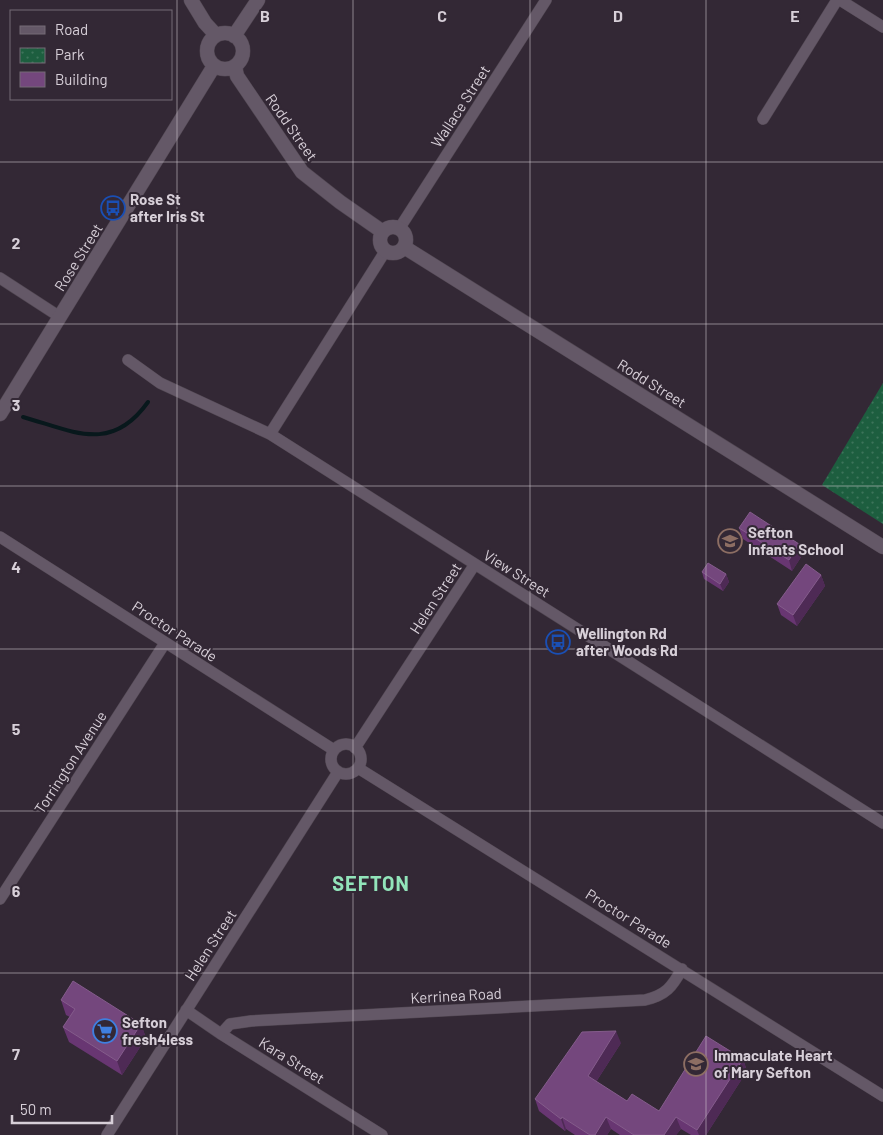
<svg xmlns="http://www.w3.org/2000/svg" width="883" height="1135" font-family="Barlow,sans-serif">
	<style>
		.park { fill: url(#park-dots) }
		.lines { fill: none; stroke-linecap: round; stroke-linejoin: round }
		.stream { stroke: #08181c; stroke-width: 4 }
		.minor-casing { stroke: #504651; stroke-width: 12 }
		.tertiary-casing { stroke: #504651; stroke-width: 15 }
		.minor { stroke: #645867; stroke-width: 11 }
		.tertiary { stroke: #645867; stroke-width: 14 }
		.wall { fill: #683672 }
		.shaded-wall { fill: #4e2a55 }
		.building { fill: #74477d; stroke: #845c8b }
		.grid { fill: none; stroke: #d7cfd8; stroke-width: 1; stroke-opacity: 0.55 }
		.labels { text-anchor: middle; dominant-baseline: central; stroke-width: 4; stroke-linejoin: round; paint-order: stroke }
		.street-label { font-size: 15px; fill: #d7cfd8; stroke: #332835 }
		.poi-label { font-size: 15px; font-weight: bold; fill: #d7cfd8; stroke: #332835; text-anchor: start }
		.district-label { font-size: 20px; font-weight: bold; letter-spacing: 1px; fill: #92e4ba; stroke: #332835 }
		.grid-label { font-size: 16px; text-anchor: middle; font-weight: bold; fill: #d7cfd8; stroke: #332835; stroke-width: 4; stroke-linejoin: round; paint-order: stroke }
	</style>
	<defs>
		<pattern id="park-dots" width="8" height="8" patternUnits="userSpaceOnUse" patternTransform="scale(1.25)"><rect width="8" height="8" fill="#1d5e3f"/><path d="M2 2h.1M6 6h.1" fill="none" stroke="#3d745a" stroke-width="1.8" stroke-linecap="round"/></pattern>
	</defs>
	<rect width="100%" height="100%" fill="#332835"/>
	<path class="park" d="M 883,383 L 883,524 L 822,485 Z"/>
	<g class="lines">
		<path class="stream" d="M 23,417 C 73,431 111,454 148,402"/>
		<g class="minor-casing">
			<path id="minor" d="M 840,0 L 883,27
				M 763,119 L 837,0
				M 399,229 L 546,0
				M 0,278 L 60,317
				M 128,360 L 160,383 L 270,434 L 883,823
				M 270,434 L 386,250
				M 0,537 L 334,750
				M331 759a15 15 0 1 1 30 0a15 15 0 1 1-30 0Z
				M 355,748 L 475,564
				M 358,768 L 883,1096
				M 0,899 L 165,643
				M 186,1010 L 221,1034 L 382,1135
				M 221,1034 L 230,1024 L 251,1021 L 645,1000 C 666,995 672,987 682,969
				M 107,1135 L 338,772"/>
		</g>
		<g class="tertiary-casing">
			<path id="tertiary" d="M 191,0 L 205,23 L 216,35
				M207 51a18 18 0 1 1 36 0a18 18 0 1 1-36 0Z
				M 234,36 L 258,0
				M 235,66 L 237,76 L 302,172 L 340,202 L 383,232
				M380 240a13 13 0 1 1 26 0a13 13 0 1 1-26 0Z
				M 404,247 L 883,547
				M 0,414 L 214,66"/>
		</g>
		<use href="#minor" class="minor"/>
		<use href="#tertiary" class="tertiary"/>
	</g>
	<path class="wall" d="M 739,528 L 803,554 L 792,571 L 743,539 Z
		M 702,572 L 726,574 L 729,582 L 723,591 L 704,579 Z
		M 821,575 L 825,586 L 797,626 L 781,615 L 777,604 Z
		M 61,1000 L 141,1024 L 146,1038 L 122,1075 L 69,1042 L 63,1027 L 70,1017 L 66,1015 Z
		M 621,1043 L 596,1082 L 627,1101 L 659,1111 L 743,1059 L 747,1071 L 706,1135 L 691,1135 L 681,1129 L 676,1135 L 620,1135 L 611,1129 L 607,1135 L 575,1135 L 566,1129 L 565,1131 L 539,1111 L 535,1099 Z"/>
	<path class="shaded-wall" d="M 799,544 L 803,554 L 792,571 L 789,560 Z
		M 726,574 L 729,582 L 723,591 L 720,584 Z
		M 821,575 L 825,586 L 797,626 L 793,615 Z
		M 141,1024 L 146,1038 L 122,1075 L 117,1061 Z
		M 616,1031 L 621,1043 L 592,1088 L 588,1076 Z
		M 743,1059 L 747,1071 L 706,1135 L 699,1135 L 697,1130 Z
		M 562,1117 L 566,1129 L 565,1131 L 561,1119 Z
		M 606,1117 L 611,1129 L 607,1135 L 595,1135 Z
		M 676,1117 L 681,1129 L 676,1135 L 664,1135 Z"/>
	<path class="building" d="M 750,512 L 799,544 L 789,560 L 739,528 Z
		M 708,563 L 726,574 L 720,584 L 702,572 Z
		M 806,564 L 821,575 L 793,615 L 777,604 Z
		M 73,981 L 141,1024 L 117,1061 L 63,1027 L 75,1009 L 61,1000 Z
		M 616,1031 L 588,1076 L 627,1101 L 632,1094 L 659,1111 L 706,1036 L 743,1059 L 697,1130 L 676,1117 L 664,1135 L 634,1135 L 606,1117 L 595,1135 L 590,1135 L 562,1117 L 561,1119 L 535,1099 L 582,1032 Z"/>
	<path class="grid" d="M 177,0 L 177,1135M 353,0 L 353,1135M 530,0 L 530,1135M 706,0 L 706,1135M 0,162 L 883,162M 0,324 L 883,324M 0,486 L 883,486M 0,649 L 883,649M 0,811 L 883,811M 0,973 L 883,973"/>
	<defs>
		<g id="bus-ring" transform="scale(1.25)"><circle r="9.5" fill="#332835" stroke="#1a4fb4" stroke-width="1.5"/><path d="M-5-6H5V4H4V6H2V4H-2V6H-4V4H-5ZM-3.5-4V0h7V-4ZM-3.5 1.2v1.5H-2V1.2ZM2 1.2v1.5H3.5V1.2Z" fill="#1a4fb4"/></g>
		<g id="school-ring" transform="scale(1.25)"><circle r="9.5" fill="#332835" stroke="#8d6e63" stroke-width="1.5"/><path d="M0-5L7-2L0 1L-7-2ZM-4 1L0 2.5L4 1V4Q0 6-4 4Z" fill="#8d6e63"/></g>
		<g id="supermarket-ring" transform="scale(1.25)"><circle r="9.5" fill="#332835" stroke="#3f7fe0" stroke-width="1.5"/><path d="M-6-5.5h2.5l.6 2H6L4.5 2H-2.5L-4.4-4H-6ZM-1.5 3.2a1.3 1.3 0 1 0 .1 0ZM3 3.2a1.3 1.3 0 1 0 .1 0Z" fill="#3f7fe0"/></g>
	</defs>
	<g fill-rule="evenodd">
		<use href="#bus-ring" x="113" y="208"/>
		<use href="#school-ring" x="730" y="541"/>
		<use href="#bus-ring" x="558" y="642"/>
		<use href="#supermarket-ring" x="105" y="1031"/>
		<use href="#school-ring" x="696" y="1064"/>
	</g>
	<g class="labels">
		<g class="street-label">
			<text transform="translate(460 106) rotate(-57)">Wallace Street</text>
			<text transform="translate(292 127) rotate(55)">Rodd Street</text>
			<text transform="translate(78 257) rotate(-58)">Rose Street</text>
			<text transform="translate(652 383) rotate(32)">Rodd Street</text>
			<text transform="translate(517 573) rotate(32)">View Street</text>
			<text transform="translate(435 598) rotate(-57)">Helen Street</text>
			<text transform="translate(175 631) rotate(33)">Proctor Parade</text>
			<text transform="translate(70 762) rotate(-57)">Torrington Avenue</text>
			<text transform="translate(629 918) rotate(32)">Proctor Parade</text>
			<text transform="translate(210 945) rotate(-57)">Helen Street</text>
			<text transform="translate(456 995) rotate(-3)">Kerrinea Road</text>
			<text transform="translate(292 1060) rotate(32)">Kara Street</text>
		</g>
		<g class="poi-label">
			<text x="130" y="199">Rose St<tspan x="130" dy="17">after Iris St</tspan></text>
			<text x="748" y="532">Sefton<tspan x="748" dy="17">Infants School</tspan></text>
			<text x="576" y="633">Wellington Rd<tspan x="576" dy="17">after Woods Rd</tspan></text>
			<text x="122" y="1022">Sefton<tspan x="122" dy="17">fresh4less</tspan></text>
			<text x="714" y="1055">Immaculate Heart<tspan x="714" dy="17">of Mary Sefton</tspan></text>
		</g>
		<g class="district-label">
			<text x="371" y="883">SEFTON</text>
		</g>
	</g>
	<g class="grid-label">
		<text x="265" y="22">B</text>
		<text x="442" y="22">C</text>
		<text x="618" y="22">D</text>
		<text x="795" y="22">E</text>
		<text x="16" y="249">2</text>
		<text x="16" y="411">3</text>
		<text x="16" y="573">4</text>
		<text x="16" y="735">5</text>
		<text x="16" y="897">6</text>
		<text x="16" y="1060">7</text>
	</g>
	<rect x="10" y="10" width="162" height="90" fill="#332835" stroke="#756b76"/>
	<rect x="20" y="26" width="25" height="8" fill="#645867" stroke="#756b76"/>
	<text x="55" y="35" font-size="15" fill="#d7cfd8">Road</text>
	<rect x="20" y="48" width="25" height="15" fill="url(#park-dots)" stroke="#756b76"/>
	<text x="55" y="60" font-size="15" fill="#d7cfd8">Park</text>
	<rect x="20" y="72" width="25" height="15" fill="#74477d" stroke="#756b76"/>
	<text x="55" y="85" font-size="15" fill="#d7cfd8">Building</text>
	<path d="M12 1115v8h100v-8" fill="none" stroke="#d7cfd8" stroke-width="2.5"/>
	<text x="20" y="1115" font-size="15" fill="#d7cfd8" stroke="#332835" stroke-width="4" paint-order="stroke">50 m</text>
</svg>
